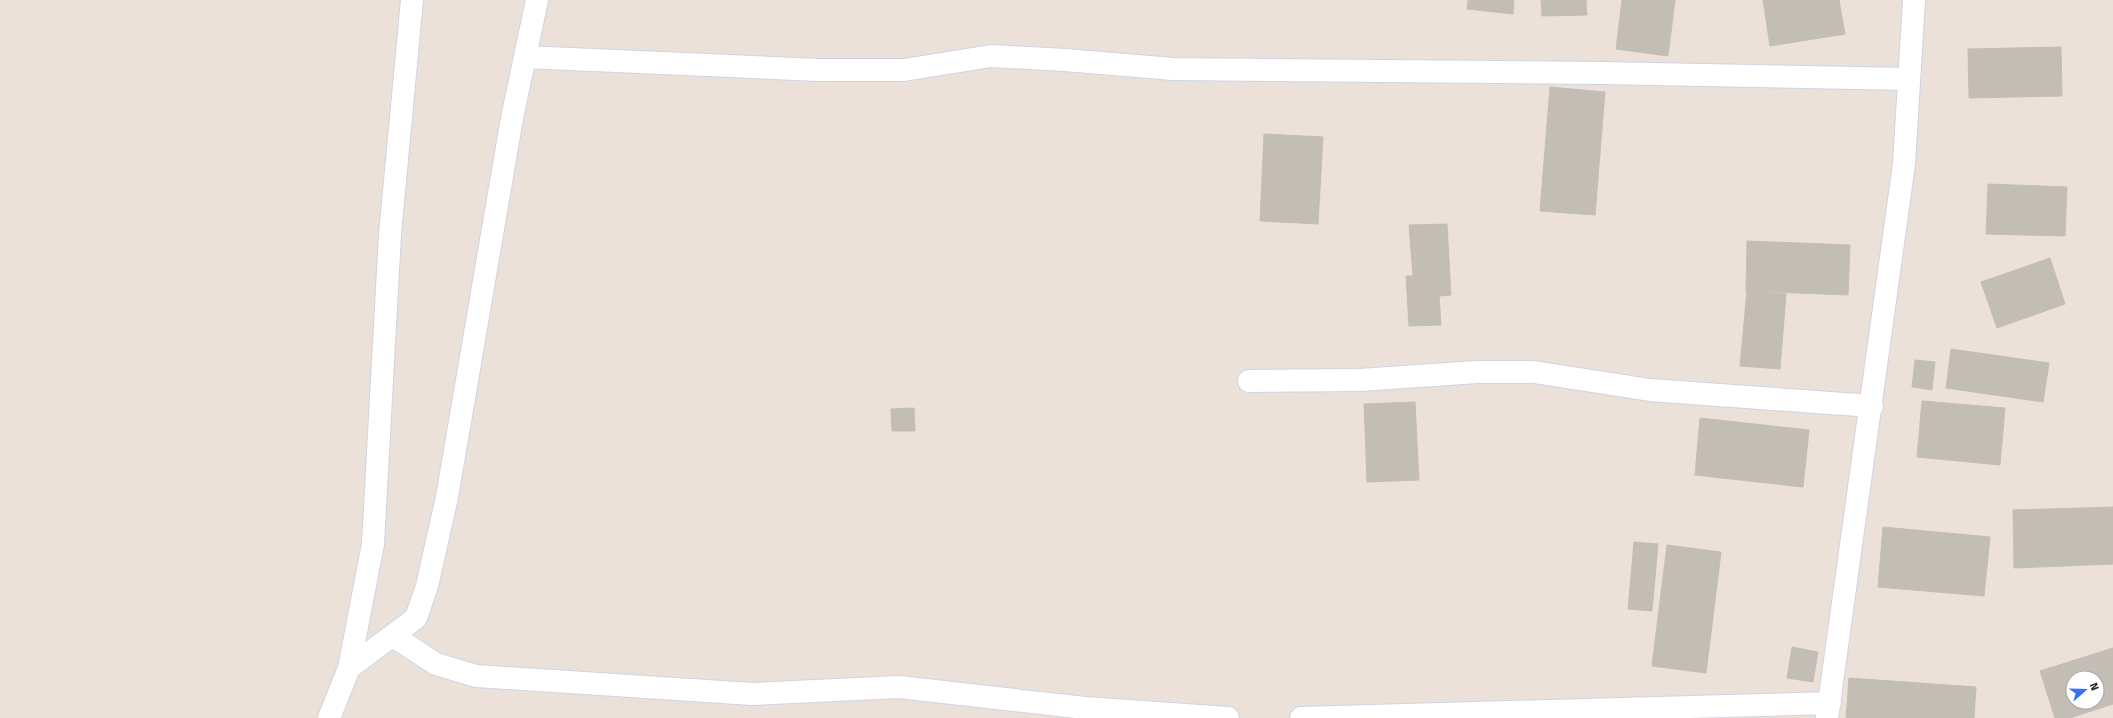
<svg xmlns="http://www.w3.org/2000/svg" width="2113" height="718" font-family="'Fira Sans',sans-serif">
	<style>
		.building { fill: #c2bdb5; stroke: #c6bdb3; fill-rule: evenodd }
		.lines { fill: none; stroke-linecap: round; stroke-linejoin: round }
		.minor-casing { stroke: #cfd4e2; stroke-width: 24 }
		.minor { stroke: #fff; stroke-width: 22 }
	</style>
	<rect width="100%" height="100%" fill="#ebe1d9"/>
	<path class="building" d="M 1468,0 L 1514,0 L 1513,14 L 1467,9 Z
		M 1541,0 L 1586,0 L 1587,15 L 1542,16 Z
		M 1622,0 L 1675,0 L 1668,56 L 1616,49 Z
		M 1763,0 L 1839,0 L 1845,34 L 1770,46 Z
		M 2061,47 L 2062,96 L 1969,98 L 1968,49 Z
		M 1550,87 L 1605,92 L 1595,215 L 1540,211 Z
		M 1264,134 L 1323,137 L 1318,224 L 1260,221 Z
		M 1988,184 L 2067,187 L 2065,236 L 1986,234 Z
		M 1447,224 L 1451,295 L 1439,296 L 1441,325 L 1409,326 L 1406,276 L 1413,276 L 1409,225 Z
		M 1747,241 L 1850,245 L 1848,295 L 1746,291 Z
		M 2050,258 L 2065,304 L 1997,328 L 1981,282 Z
		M 1747,291 L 1786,294 L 1780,369 L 1740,366 Z
		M 1951,349 L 2049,363 L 2043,402 L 1946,388 Z
		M 1915,360 L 1935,362 L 1932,390 L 1912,387 Z
		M 1922,401 L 2005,408 L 2000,465 L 1917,457 Z
		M 1415,402 L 1419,480 L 1367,482 L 1364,404 Z
		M 914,408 L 915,431 L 892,431 L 891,409 Z
		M 1700,418 L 1809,430 L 1803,487 L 1695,475 Z
		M 2113,507 L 2113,564 L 2014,568 L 2013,510 Z
		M 1883,527 L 1990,537 L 1984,596 L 1878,587 Z
		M 1634,542 L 1658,544 L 1652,611 L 1628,609 Z
		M 1667,545 L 1721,552 L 1706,673 L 1652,666 Z
		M 1792,647 L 1818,652 L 1813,682 L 1787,678 Z
		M 2113,648 L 2113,704 L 2070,718 L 2055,718 L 2040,671 ZM 2073,678 L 2097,678 L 2097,702 L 2073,702 Z
		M 1849,678 L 1976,687 L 1974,718 L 1846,718 Z"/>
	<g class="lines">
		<g class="minor-casing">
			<path id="minor" d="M 525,57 L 818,70 L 904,70 L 991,56 L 1065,60 L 1173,69 L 1602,73 L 1909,79
				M 1249,381 L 1360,380 L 1477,372 L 1534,372 L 1650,390 L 1872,406
				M 393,636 L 436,664 L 476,676 L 752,694 L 899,687 L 1085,708 L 1228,718
				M 349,668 L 416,618 L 427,586 L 447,497 L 512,118 L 537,0
				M 329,718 L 349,668 L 373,544 L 390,234 L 412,0
				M 1301,718 L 1830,703
				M 1827,718 L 1904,164 L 1914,0"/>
		</g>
		<use href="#minor" class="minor"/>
	</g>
	<g transform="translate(2085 690) rotate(70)"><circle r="19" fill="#ffffff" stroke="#a9a9a9"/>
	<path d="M0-3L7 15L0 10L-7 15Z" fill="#3570fc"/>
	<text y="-6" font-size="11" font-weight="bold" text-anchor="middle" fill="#282828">N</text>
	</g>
</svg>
